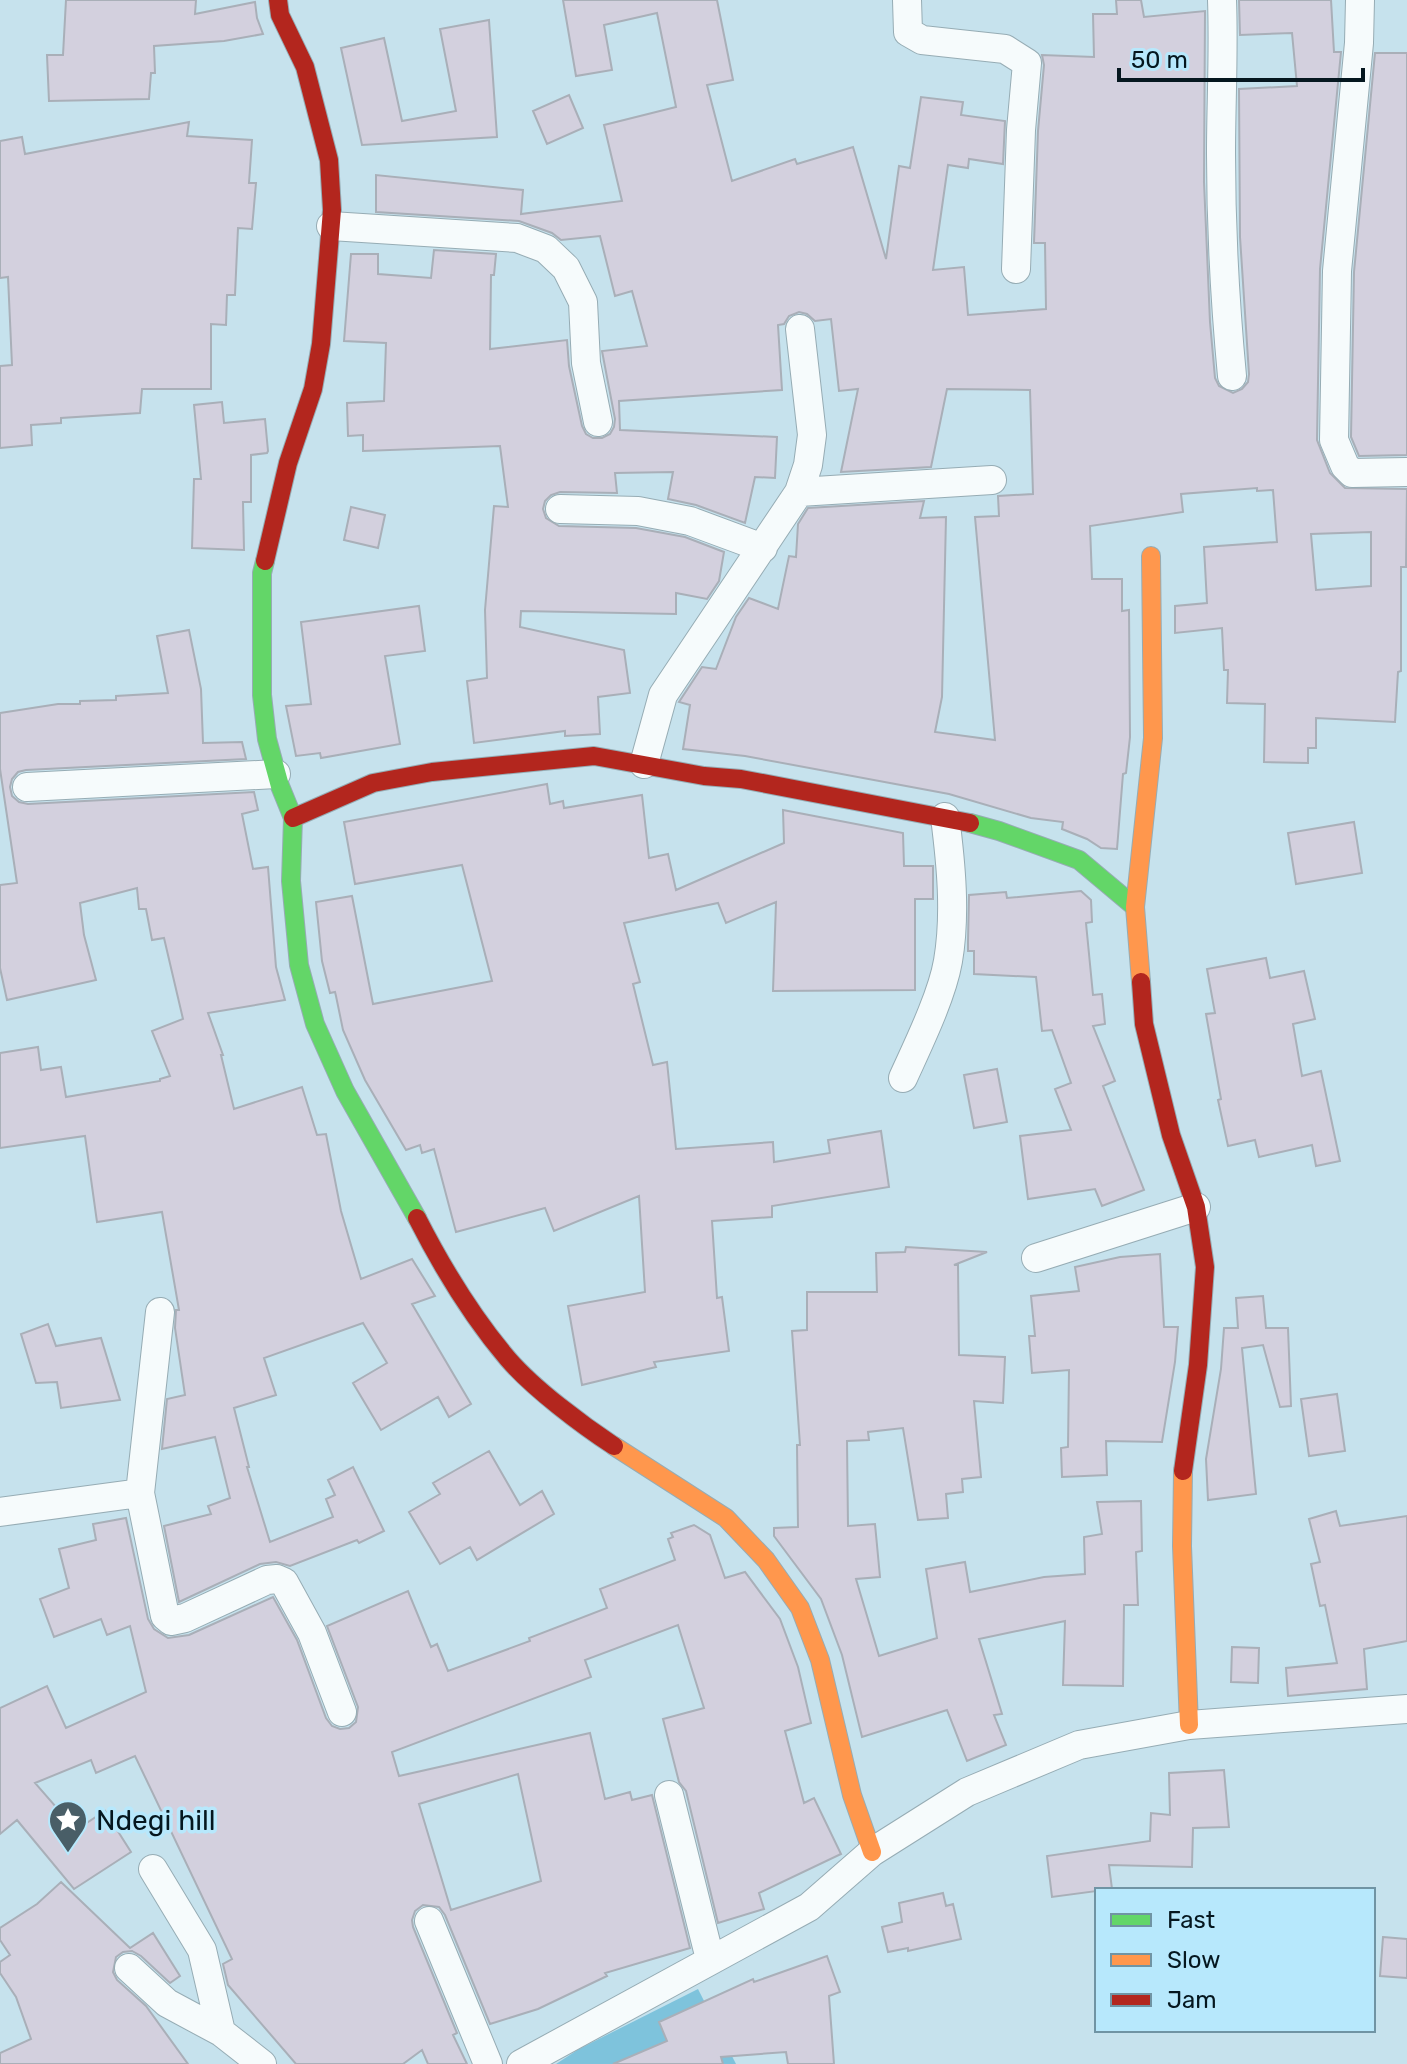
<svg xmlns="http://www.w3.org/2000/svg" width="1407" height="2064" font-family="Rubik,sans-serif">
	<style>
		.forest { fill: #7ec3dc }
		.building { fill: #d3d0de; stroke: #a9afb8; stroke-width: 2; fill-rule: evenodd }
		.lines { fill: none; stroke-linecap: round; stroke-linejoin: round }
		.street-casing { stroke: #96acb4; stroke-width: 30 }
		.fast-casing { stroke: #96acb4; stroke-width: 20 }
		.slow-casing { stroke: #96acb4; stroke-width: 20 }
		.jam-casing { stroke: #96acb4; stroke-width: 20 }
		.street { stroke: #f6fbfc; stroke-width: 28 }
		.fast { stroke: #63d668; stroke-width: 18 }
		.slow { stroke: #ff974d; stroke-width: 18 }
		.jam { stroke: #b3261e; stroke-width: 18 }
		.labels { text-anchor: middle; dominant-baseline: central; stroke-width: 7; stroke-linejoin: round; paint-order: stroke }
		.poi-label { font-size: 28px; fill: #05171f; stroke: #b7e8fc; text-anchor: start }
	</style>
	<rect width="100%" height="100%" fill="#c6e2ed"/>
	<path class="forest" d="M 698,1989 L 736,2064 L 556,2064 L 579,2049 Z"/>
	<path class="building" d="M 66,0 L 196,0 L 195,14 L 255,2 L 257,18 L 263,34 L 224,41 L 154,46 L 155,73 L 151,73 L 149,99 L 49,101 L 47,55 L 63,55 Z
		M 563,0 L 717,0 L 733,80 L 707,85 L 732,181 L 795,159 L 797,164 L 853,147 L 886,259 L 899,166 L 910,168 L 921,97 L 963,102 L 961,115 L 1005,121 L 1003,164 L 969,159 L 968,168 L 948,165 L 933,270 L 964,267 L 968,315 L 1046,309 L 1045,243 L 1034,243 L 1038,131 L 1044,65 L 1042,55 L 1094,57 L 1093,14 L 1117,14 L 1116,0 L 1141,0 L 1144,17 L 1205,11 L 1204,182 L 1210,322 L 1215,378 L 1219,386 L 1233,393 L 1242,389 L 1248,382 L 1249,374 L 1240,237 L 1239,89 L 1297,86 L 1292,33 L 1240,35 L 1239,0 L 1331,0 L 1334,52 L 1341,52 L 1320,269 L 1317,440 L 1330,473 L 1345,488 L 1407,489 L 1406,567 L 1401,567 L 1401,671 L 1398,672 L 1395,722 L 1316,718 L 1316,748 L 1308,748 L 1308,763 L 1264,762 L 1265,704 L 1227,703 L 1228,670 L 1224,670 L 1222,628 L 1175,633 L 1175,606 L 1207,603 L 1204,547 L 1277,542 L 1273,490 L 1257,491 L 1257,488 L 1181,494 L 1183,512 L 1090,526 L 1092,579 L 1122,579 L 1122,611 L 1129,610 L 1130,737 L 1126,773 L 1123,774 L 1117,849 L 1101,848 L 1087,839 L 1062,829 L 1063,822 L 1031,818 L 949,794 L 745,756 L 683,749 L 690,705 L 679,702 L 702,667 L 716,669 L 736,617 L 749,598 L 778,609 L 789,556 L 796,557 L 798,524 L 808,508 L 924,501 L 920,518 L 946,517 L 942,697 L 935,732 L 995,740 L 975,517 L 999,516 L 998,496 L 1033,494 L 1030,390 L 947,389 L 931,467 L 841,472 L 858,389 L 839,391 L 831,319 L 815,321 L 807,314 L 799,312 L 789,316 L 784,324 L 778,325 L 782,390 L 619,401 L 620,430 L 777,437 L 775,478 L 755,477 L 745,523 L 696,505 L 668,499 L 673,472 L 615,473 L 617,493 L 560,492 L 551,495 L 545,501 L 543,509 L 546,518 L 559,526 L 636,528 L 685,537 L 724,552 L 719,581 L 707,599 L 676,593 L 676,614 L 521,611 L 520,627 L 624,650 L 630,693 L 598,697 L 600,734 L 565,736 L 565,731 L 474,743 L 467,681 L 487,678 L 485,610 L 494,506 L 508,507 L 500,446 L 363,451 L 363,435 L 348,436 L 347,403 L 384,401 L 386,343 L 344,341 L 351,254 L 378,254 L 378,274 L 431,278 L 434,250 L 496,254 L 494,275 L 491,275 L 490,349 L 567,340 L 569,366 L 582,426 L 586,434 L 593,438 L 602,438 L 610,434 L 614,427 L 615,419 L 602,351 L 647,346 L 632,291 L 615,296 L 600,236 L 561,240 L 552,233 L 519,221 L 376,212 L 376,175 L 523,190 L 521,214 L 622,201 L 604,125 L 676,107 L 657,13 L 604,25 L 612,70 L 576,76 ZM 1371,532 L 1371,586 L 1316,590 L 1311,534 Z
		M 489,20 L 497,137 L 362,145 L 341,48 L 384,38 L 402,121 L 456,111 L 440,29 Z
		M 1375,53 L 1407,53 L 1407,455 L 1359,456 L 1351,437 L 1354,272 Z
		M 569,95 L 583,128 L 547,144 L 533,111 Z
		M 189,122 L 187,136 L 252,140 L 249,183 L 256,183 L 252,229 L 238,228 L 235,295 L 227,295 L 226,325 L 211,324 L 211,389 L 142,389 L 140,413 L 61,418 L 61,423 L 31,425 L 32,445 L 0,448 L 0,366 L 12,365 L 8,277 L 0,278 L 0,141 L 22,137 L 25,154 Z
		M 222,402 L 224,423 L 265,419 L 268,451 L 267,453 L 251,455 L 251,502 L 243,502 L 244,550 L 192,548 L 194,479 L 201,479 L 194,405 Z
		M 351,507 L 385,515 L 378,548 L 344,540 Z
		M 419,606 L 425,651 L 385,656 L 400,744 L 321,758 L 320,753 L 296,756 L 286,706 L 311,704 L 301,622 Z
		M 189,630 L 201,689 L 203,743 L 242,742 L 246,759 L 26,770 L 18,772 L 12,779 L 10,787 L 12,796 L 19,802 L 28,804 L 254,792 L 258,810 L 242,814 L 253,869 L 268,867 L 276,967 L 285,1000 L 208,1013 L 223,1055 L 221,1055 L 234,1109 L 302,1087 L 317,1135 L 326,1134 L 341,1211 L 361,1279 L 412,1259 L 435,1296 L 412,1304 L 471,1404 L 449,1417 L 438,1397 L 381,1430 L 353,1383 L 387,1363 L 363,1323 L 264,1358 L 276,1395 L 234,1408 L 249,1467 L 247,1467 L 270,1542 L 333,1517 L 326,1499 L 335,1495 L 328,1480 L 353,1467 L 384,1531 L 359,1543 L 357,1540 L 290,1566 L 276,1562 L 260,1564 L 179,1602 L 164,1526 L 211,1514 L 208,1506 L 230,1498 L 215,1437 L 162,1449 L 167,1399 L 185,1395 L 175,1328 L 176,1310 L 179,1310 L 162,1212 L 97,1222 L 85,1136 L 0,1148 L 0,1053 L 38,1047 L 41,1070 L 61,1067 L 66,1097 L 160,1081 L 160,1079 L 170,1076 L 152,1031 L 183,1019 L 164,938 L 152,940 L 146,909 L 139,909 L 137,888 L 80,903 L 84,935 L 96,980 L 7,1000 L 0,968 L 0,885 L 17,883 L 0,769 L 0,713 L 58,704 L 80,704 L 80,701 L 116,700 L 116,696 L 168,693 L 157,636 Z
		M 547,784 L 550,804 L 563,801 L 564,808 L 642,795 L 649,858 L 668,854 L 676,890 L 784,843 L 783,810 L 903,833 L 904,866 L 933,866 L 933,899 L 915,899 L 915,990 L 773,991 L 776,902 L 726,923 L 718,903 L 624,923 L 640,982 L 633,984 L 653,1065 L 667,1062 L 676,1149 L 773,1142 L 774,1162 L 830,1153 L 828,1140 L 881,1131 L 889,1187 L 772,1206 L 772,1217 L 712,1221 L 717,1298 L 722,1297 L 729,1351 L 654,1362 L 656,1367 L 582,1385 L 568,1306 L 645,1292 L 639,1196 L 554,1231 L 545,1208 L 456,1232 L 434,1149 L 422,1153 L 420,1145 L 406,1150 L 365,1080 L 343,1030 L 336,996 L 335,992 L 330,993 L 322,961 L 316,902 L 352,896 L 373,1004 L 492,981 L 462,865 L 355,884 L 344,822 Z
		M 1354,822 L 1362,873 L 1296,884 L 1288,833 Z
		M 1081,891 L 1091,900 L 1092,922 L 1086,923 L 1093,995 L 1102,994 L 1105,1024 L 1093,1026 L 1115,1081 L 1103,1086 L 1144,1190 L 1102,1206 L 1095,1189 L 1028,1199 L 1020,1136 L 1071,1130 L 1055,1089 L 1071,1083 L 1052,1030 L 1042,1031 L 1036,977 L 974,974 L 974,951 L 968,951 L 968,942 L 969,895 L 1006,892 L 1007,898 Z
		M 1266,958 L 1270,978 L 1304,971 L 1315,1019 L 1293,1024 L 1302,1076 L 1321,1071 L 1340,1161 L 1316,1166 L 1312,1145 L 1259,1157 L 1255,1140 L 1228,1146 L 1218,1100 L 1221,1099 L 1206,1014 L 1215,1013 L 1207,969 Z
		M 997,1069 L 1007,1122 L 974,1128 L 964,1075 Z
		M 906,1247 L 987,1252 L 954,1265 L 958,1265 L 959,1355 L 1005,1357 L 1003,1403 L 974,1401 L 981,1477 L 962,1479 L 963,1492 L 946,1494 L 948,1518 L 918,1520 L 903,1428 L 868,1432 L 869,1440 L 847,1441 L 848,1526 L 875,1524 L 880,1577 L 856,1579 L 879,1656 L 937,1638 L 926,1569 L 965,1562 L 970,1592 L 1044,1577 L 1085,1574 L 1084,1537 L 1102,1534 L 1097,1502 L 1141,1501 L 1142,1551 L 1136,1552 L 1138,1605 L 1124,1605 L 1123,1686 L 1063,1685 L 1065,1621 L 979,1639 L 1002,1714 L 994,1715 L 1006,1745 L 967,1761 L 947,1710 L 862,1737 L 842,1655 L 821,1599 L 774,1536 L 774,1528 L 798,1527 L 797,1445 L 800,1445 L 792,1331 L 807,1330 L 807,1292 L 877,1292 L 876,1253 L 905,1252 Z
		M 1160,1254 L 1164,1327 L 1178,1327 L 1175,1362 L 1162,1442 L 1106,1441 L 1107,1475 L 1062,1477 L 1061,1448 L 1068,1447 L 1069,1370 L 1032,1373 L 1029,1336 L 1035,1336 L 1031,1296 L 1079,1291 L 1075,1267 L 1120,1257 Z
		M 1263,1296 L 1266,1328 L 1288,1328 L 1291,1406 L 1280,1407 L 1263,1345 L 1242,1348 L 1256,1494 L 1208,1500 L 1206,1459 L 1221,1369 L 1224,1328 L 1238,1328 L 1236,1298 Z
		M 48,1324 L 56,1346 L 101,1338 L 120,1400 L 61,1408 L 57,1382 L 36,1383 L 21,1334 Z
		M 1337,1394 L 1345,1451 L 1309,1456 L 1301,1399 Z
		M 489,1451 L 520,1505 L 542,1491 L 554,1514 L 477,1560 L 470,1547 L 440,1564 L 409,1512 L 440,1494 L 433,1483 Z
		M 1336,1511 L 1340,1526 L 1407,1516 L 1407,1641 L 1364,1649 L 1367,1689 L 1288,1696 L 1286,1668 L 1337,1663 L 1325,1605 L 1320,1606 L 1311,1564 L 1320,1562 L 1309,1519 Z
		M 126,1518 L 148,1619 L 154,1629 L 168,1638 L 189,1635 L 273,1597 L 297,1640 L 326,1718 L 332,1726 L 340,1729 L 349,1728 L 356,1722 L 358,1707 L 327,1626 L 408,1591 L 431,1647 L 437,1644 L 448,1671 L 530,1641 L 529,1638 L 607,1608 L 600,1589 L 675,1560 L 668,1539 L 673,1537 L 671,1533 L 694,1525 L 710,1535 L 725,1578 L 745,1572 L 780,1619 L 798,1667 L 811,1723 L 785,1731 L 804,1803 L 814,1798 L 841,1854 L 759,1893 L 764,1909 L 718,1923 L 686,1791 L 679,1782 L 663,1719 L 704,1708 L 678,1625 L 585,1660 L 591,1677 L 392,1752 L 399,1776 L 590,1733 L 605,1799 L 630,1792 L 632,1800 L 652,1795 L 690,1948 L 605,1973 L 607,1976 L 538,2009 L 490,2024 L 445,1915 L 439,1907 L 423,1905 L 415,1911 L 412,1920 L 413,1927 L 457,2033 L 453,2035 L 467,2064 L 428,2064 L 422,2050 L 403,2064 L 296,2064 L 228,1985 L 223,1964 L 232,1959 L 135,1756 L 96,1773 L 91,1760 L 35,1783 L 76,1830 L 105,1811 L 131,1852 L 74,1889 L 17,1820 L 0,1834 L 0,1708 L 47,1686 L 66,1728 L 146,1692 L 130,1626 L 107,1635 L 101,1619 L 54,1637 L 40,1599 L 69,1588 L 59,1549 L 96,1540 L 93,1524 ZM 518,1774 L 541,1881 L 451,1910 L 419,1804 Z
		M 1232,1647 L 1259,1648 L 1258,1683 L 1231,1682 Z
		M 1224,1770 L 1229,1827 L 1193,1828 L 1192,1867 L 1109,1865 L 1112,1889 L 1052,1897 L 1047,1856 L 1150,1841 L 1151,1813 L 1170,1815 L 1169,1773 Z
		M 61,1882 L 130,1948 L 153,1933 L 180,1976 L 170,1983 L 141,1956 L 132,1951 L 123,1952 L 116,1957 L 113,1972 L 117,1980 L 146,2006 L 188,2064 L 0,2064 L 0,2053 L 31,2039 L 16,1997 L 0,1973 L 0,1962 L 10,1955 L 0,1940 L 0,1928 L 37,1904 Z
		M 943,1893 L 946,1906 L 953,1904 L 961,1939 L 908,1951 L 908,1948 L 888,1952 L 882,1927 L 902,1922 L 899,1903 Z
		M 1383,1937 L 1407,1939 L 1407,1978 L 1380,1976 Z
		M 827,1956 L 840,1992 L 829,1996 L 834,2064 L 788,2064 L 786,2052 L 721,2057 L 723,2064 L 613,2064 L 667,2041 L 659,2022 L 753,1979 L 754,1982 Z"/>
	<g class="lines">
		<g class="street-casing">
			<path id="street" d="M 907,0 L 908,32 L 922,40 L 1005,49 L 1027,63 L 1021,130 L 1016,269
				M 1222,0 C 1224,52 1221,103 1221,154 C 1221,229 1225,302 1232,376
				M 1360,0 L 1359,43 L 1337,271 L 1334,440 L 1345,466 L 1352,473 L 1407,472
				M 331,226 L 517,238 L 546,249 L 566,268 L 583,302 L 586,363 L 598,422
				M 799,492 L 992,480
				M 560,509 L 638,511 L 690,521 L 763,548
				M 644,764 L 663,695 L 799,492 L 808,465 L 812,435 L 800,329
				M 27,787 L 276,774
				M 903,1078 C 918,1045 942,996 948,961 C 956,914 951,864 945,817
				M 1036,1258 L 1196,1207
				M 140,1493 L 165,1616 L 171,1621 L 185,1618 L 267,1580 L 277,1579 L 284,1582 L 312,1633 L 342,1712
				M 0,1512 L 140,1493 L 160,1312
				M 669,1795 L 710,1959
				M 153,1869 L 202,1950 L 221,2032
				M 429,1921 L 488,2064
				M 129,1968 L 167,2003 L 221,2032 L 262,2064
				M 521,2064 L 809,1907 L 872,1852 L 967,1792 L 1079,1745 L 1189,1725 L 1407,1709"/>
		</g>
		<g class="fast-casing">
			<path id="fast" d="M 265,561 L 262,573 L 262,695 L 267,739 L 280,786 L 293,818 L 291,881 L 299,965 L 315,1024 L 345,1091 L 417,1218
				M 970,823 L 999,831 L 1079,860 L 1135,907"/>
		</g>
		<g class="slow-casing">
			<path id="slow" d="M 1141,982 L 1135,907 L 1153,738 L 1151,556
				M 614,1446 L 726,1518 L 766,1560 L 800,1608 L 820,1660 L 852,1795 L 872,1852
				M 1183,1471 L 1182,1546 L 1189,1725"/>
		</g>
		<g class="jam-casing">
			<path id="jam" d="M 265,561 L 288,463 L 313,389 L 321,344 L 332,210 L 329,160 L 305,67 L 280,15 L 278,0
				M 293,818 L 373,783 L 432,772 L 594,756 L 704,776 L 741,779 L 970,823
				M 1141,982 L 1144,1024 L 1171,1135 L 1196,1207 L 1205,1267 L 1198,1365 L 1183,1471
				M 417,1218 C 441,1265 474,1319 508,1359 C 534,1389 582,1425 614,1446"/>
		</g>
		<use href="#street" class="street"/>
		<use href="#fast" class="fast"/>
		<use href="#slow" class="slow"/>
		<use href="#jam" class="jam"/>
	</g>
	<defs>
		<g id="sight-pin" transform="scale(2)"><path d="M0 17L-7.5 6A9.5 9.5 0 1 1 7.5 6Z" fill="#495e67" stroke="#b7e8fc"/><path d="M0-6L1.8-2.2L6-1.7L2.9 1.2L3.7 5.4L0 3.3L-3.7 5.4L-2.9 1.2L-6-1.7L-1.8-2.2Z" fill="#fff"/></g>
	</defs>
	<g fill-rule="evenodd">
		<use href="#sight-pin" x="68" y="1820"/>
	</g>
	<g class="labels">
		<g class="poi-label">
			<text x="96" y="1820">Ndegi hill</text>
		</g>
	</g>
	<rect x="1095" y="1888" width="280" height="144" fill="#b7e8fc" stroke="#7094a4" stroke-width="2"/>
	<rect x="1111" y="1914" width="40" height="12" fill="#63d668" stroke="#7094a4" stroke-width="2"/>
	<text x="1167" y="1928" font-size="24" fill="#05171f">Fast</text>
	<rect x="1111" y="1954" width="40" height="12" fill="#ff974d" stroke="#7094a4" stroke-width="2"/>
	<text x="1167" y="1968" font-size="24" fill="#05171f">Slow</text>
	<rect x="1111" y="1994" width="40" height="12" fill="#b3261e" stroke="#7094a4" stroke-width="2"/>
	<text x="1167" y="2008" font-size="24" fill="#05171f">Jam</text>
	<path d="M1119 68v12h244v-12" fill="none" stroke="#05171f" stroke-width="4"/>
	<text x="1131" y="68" font-size="24" fill="#05171f" stroke="#b7e8fc" stroke-width="6" paint-order="stroke">50 m</text>
</svg>
